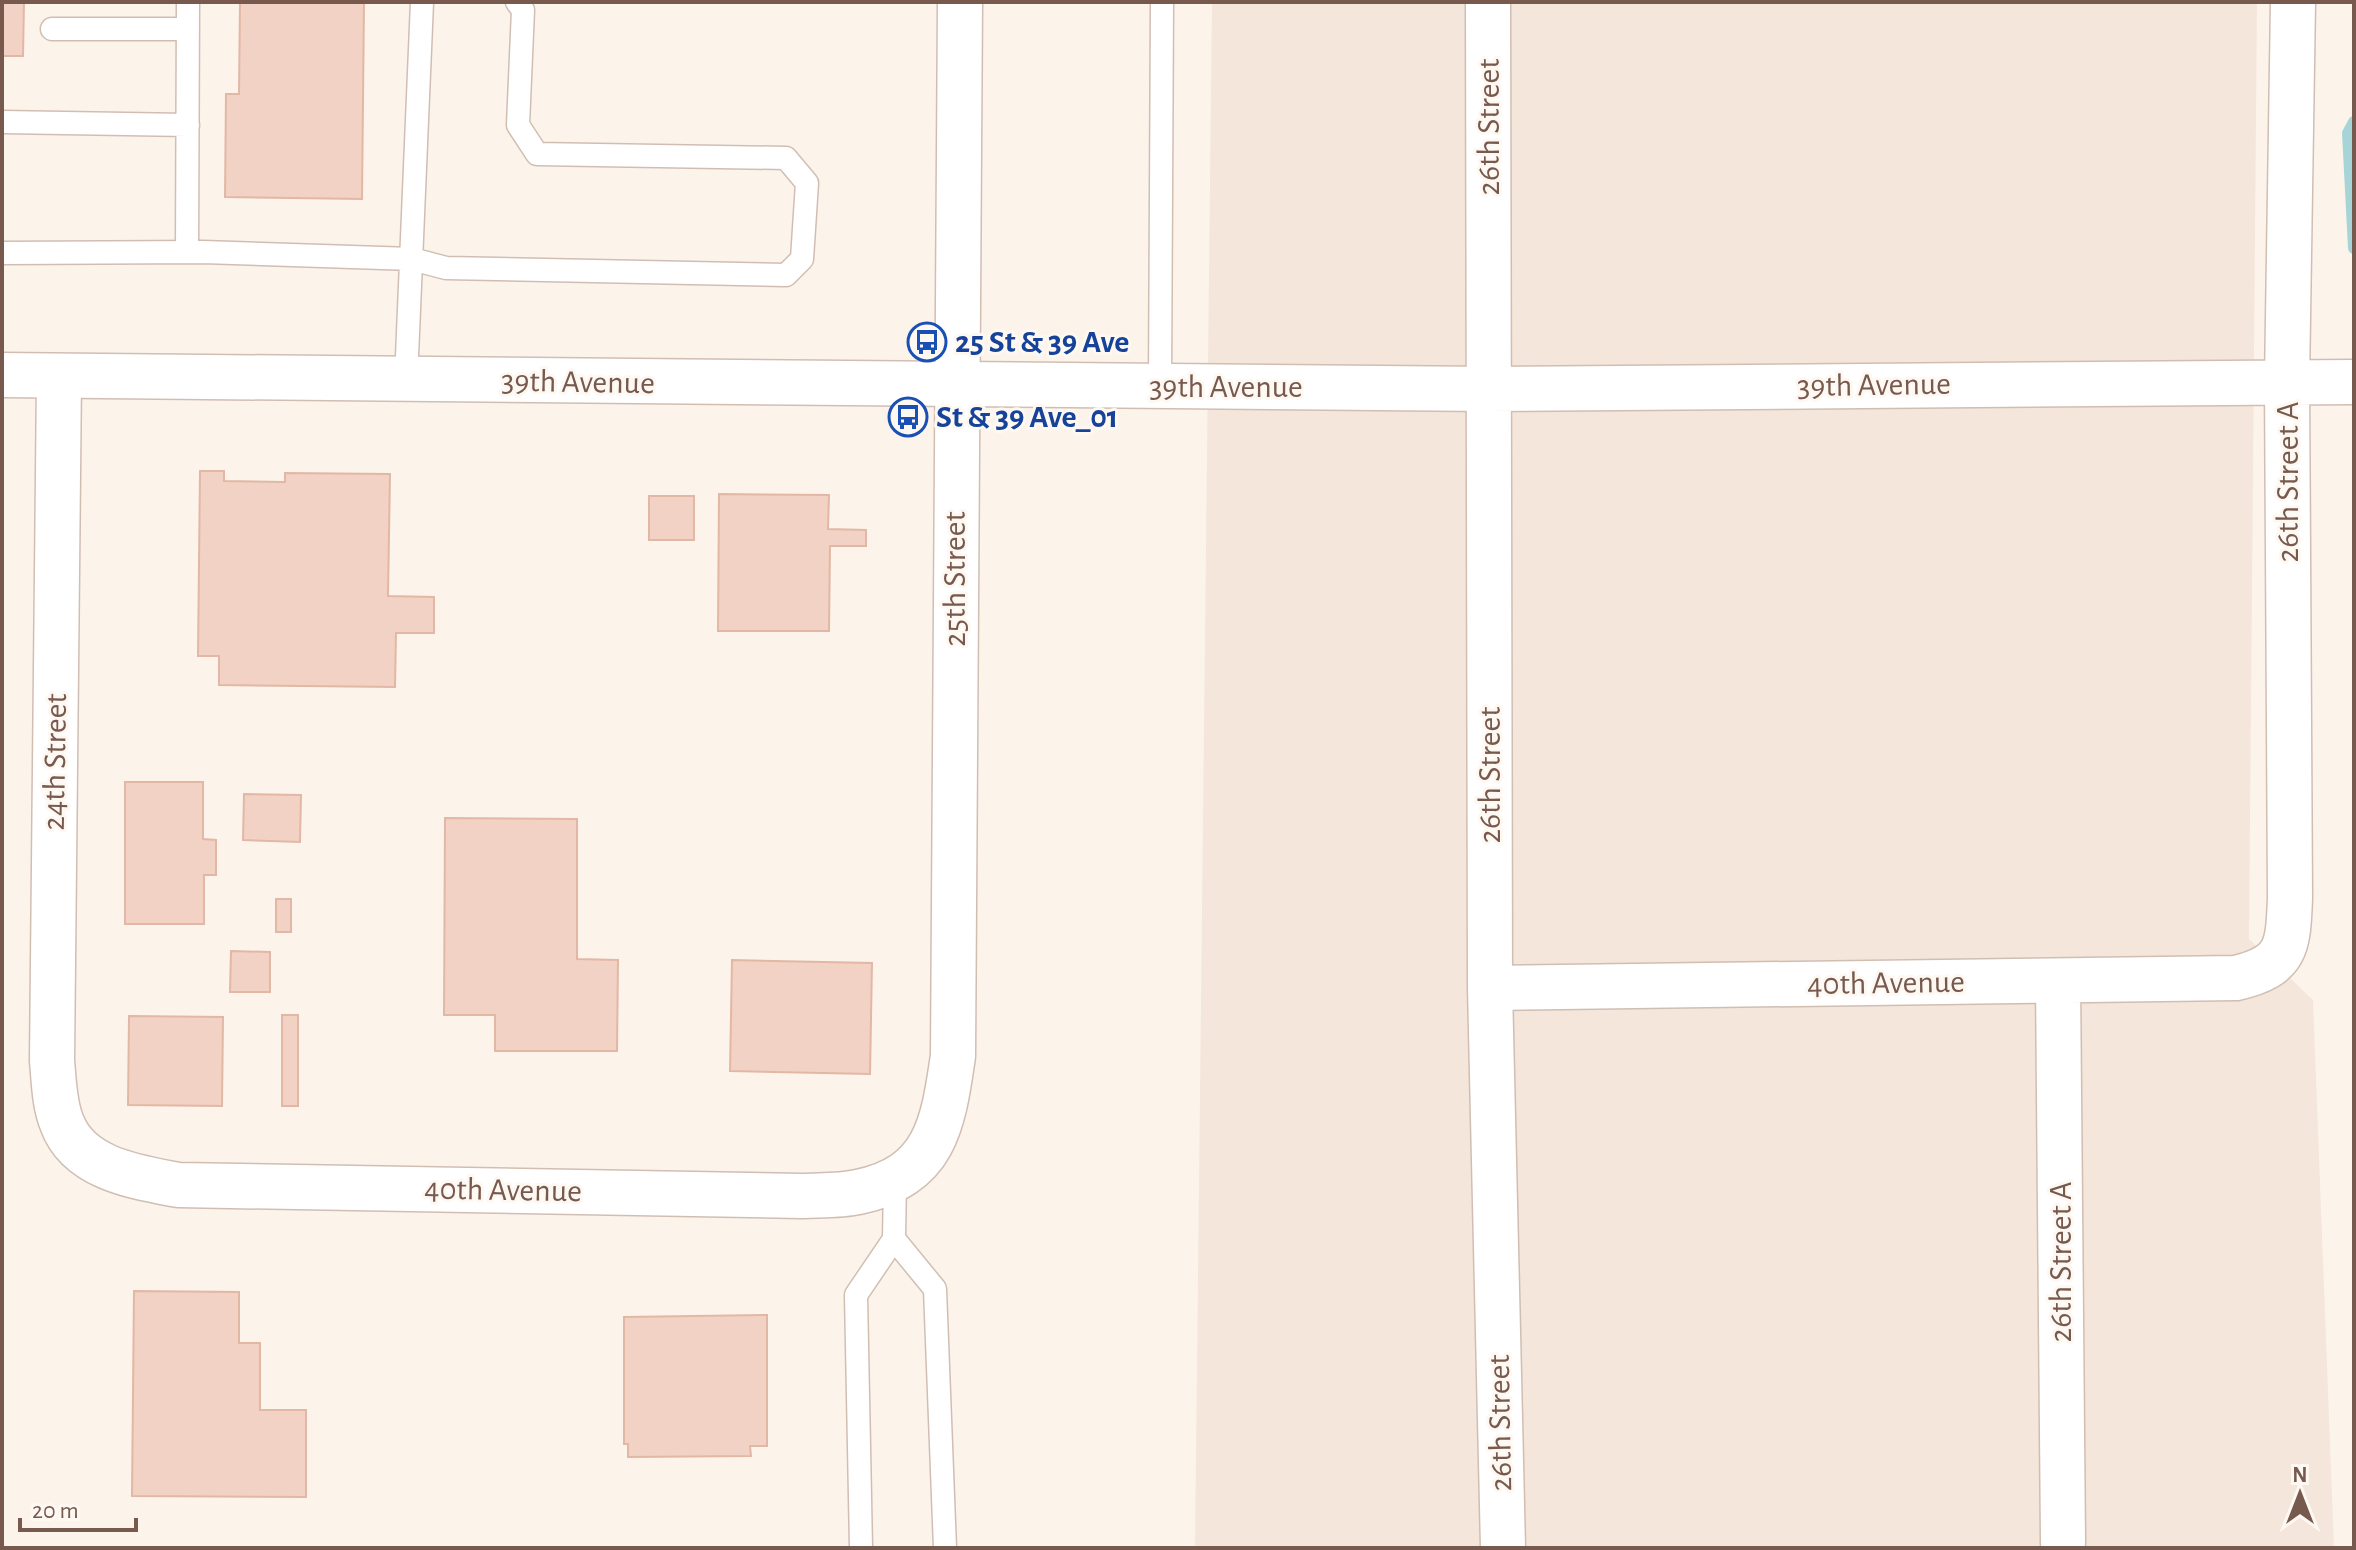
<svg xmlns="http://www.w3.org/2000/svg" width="2356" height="1550" font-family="'Alegreya Sans',sans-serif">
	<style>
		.residential { fill: #f4e6da }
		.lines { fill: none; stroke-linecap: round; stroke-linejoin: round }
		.stream { stroke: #a6d4d7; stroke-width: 12 }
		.building { fill: #f1d2c4; stroke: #e3b7a5; stroke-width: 2 }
		.service-casing { stroke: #d1beb3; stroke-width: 25 }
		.minor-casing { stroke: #d1beb3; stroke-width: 47 }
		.tertiary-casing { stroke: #d1beb3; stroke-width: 47 }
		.service { stroke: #fff; stroke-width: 22 }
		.minor { stroke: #fff; stroke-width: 44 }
		.tertiary { stroke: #fff; stroke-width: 44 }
		.labels { text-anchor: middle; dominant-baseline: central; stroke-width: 6; stroke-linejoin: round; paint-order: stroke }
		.street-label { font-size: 32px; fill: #77594e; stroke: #fef8f2 }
		.transit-label { font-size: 32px; font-weight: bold; fill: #164399; stroke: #fef8f2; text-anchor: start }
	</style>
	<rect width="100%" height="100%" fill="#fcf4eb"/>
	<path class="residential" d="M 1212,2 L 2257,2 L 2249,939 L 2313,1000 L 2334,1548 L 1195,1548 Z"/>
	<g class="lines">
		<path class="stream" d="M 2354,122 L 2348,133 L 2354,248"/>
	</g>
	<path class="building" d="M 2,2 L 24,2 L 23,56 L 2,56 Z
		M 240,2 L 364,2 L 362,199 L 225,197 L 226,94 L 239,94 Z
		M 200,471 L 224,471 L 224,481 L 285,482 L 285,473 L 390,474 L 388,596 L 434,597 L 434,633 L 396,633 L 395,687 L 219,685 L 219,656 L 198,656 Z
		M 719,494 L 829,495 L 828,529 L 866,530 L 866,546 L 830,546 L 829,631 L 718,631 Z
		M 649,496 L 694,496 L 694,540 L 649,540 Z
		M 125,782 L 203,782 L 203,839 L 216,840 L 216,875 L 204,875 L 204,924 L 125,924 Z
		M 244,794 L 301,795 L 300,842 L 243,840 Z
		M 445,818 L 577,819 L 577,959 L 618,960 L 617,1051 L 495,1051 L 495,1015 L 444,1015 Z
		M 276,899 L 291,899 L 291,932 L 276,932 Z
		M 231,951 L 270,952 L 270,992 L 230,992 Z
		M 732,960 L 872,963 L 870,1074 L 730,1071 Z
		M 282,1015 L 298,1015 L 298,1106 L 282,1106 Z
		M 129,1016 L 223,1017 L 222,1106 L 128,1105 Z
		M 134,1291 L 239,1292 L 239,1343 L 260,1343 L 260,1410 L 306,1410 L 306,1497 L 132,1496 Z
		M 767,1315 L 767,1446 L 750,1446 L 751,1456 L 628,1457 L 628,1444 L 624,1444 L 624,1317 Z"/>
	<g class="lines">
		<g class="service-casing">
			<path id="service" d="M 52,29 L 188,29
				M 2,122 L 188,125
				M 187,252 L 188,2
				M 2,253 L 203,252 L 412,259 L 446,268 L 786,275 L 802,259 L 807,183 L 786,158 L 537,154 L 518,125 L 523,10 L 517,2
				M 406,380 L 422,2
				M 1160,387 L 1162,2
				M 894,1239 L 935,1289 L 945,1548
				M 861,1548 L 856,1295 L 894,1239 L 895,1180"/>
		</g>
		<g class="minor-casing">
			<path id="minor" d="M 1488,2 L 1490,988 L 1503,1548
				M 59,376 L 52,1061 C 54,1081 54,1104 62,1123 C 79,1169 136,1177 178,1185 L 802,1196 C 820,1195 840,1196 858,1192 C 936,1176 943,1124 953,1056 L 960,2
				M 1489,389 L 2354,382
				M 2058,981 L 2063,1543
				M 1490,988 L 2236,978 C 2288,966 2288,946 2290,898 L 2287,381 L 2293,2"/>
		</g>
		<g class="tertiary-casing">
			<path id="tertiary" d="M 2,375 L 1489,389"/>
		</g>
		<use href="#service" class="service"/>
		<use href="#minor" class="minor"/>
		<use href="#tertiary" class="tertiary"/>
	</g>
	<defs>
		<g id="bus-ring" transform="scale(2)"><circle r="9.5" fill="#fef8f2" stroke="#1a4fb4" stroke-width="1.5"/><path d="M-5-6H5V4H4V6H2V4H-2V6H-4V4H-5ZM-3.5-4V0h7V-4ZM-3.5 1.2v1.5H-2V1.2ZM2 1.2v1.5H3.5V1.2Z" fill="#1a4fb4"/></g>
	</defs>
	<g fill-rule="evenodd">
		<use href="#bus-ring" x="927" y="342"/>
		<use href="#bus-ring" x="908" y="417"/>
	</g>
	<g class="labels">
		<g class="street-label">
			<text transform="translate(1489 127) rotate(-90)">26th Street</text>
			<text transform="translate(578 382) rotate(1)">39th Avenue</text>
			<text transform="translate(1874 385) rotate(-1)">39th Avenue</text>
			<text x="1226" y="387">39th Avenue</text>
			<text transform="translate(2288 482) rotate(-90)">26th Street A</text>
			<text transform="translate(955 579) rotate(-90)">25th Street</text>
			<text transform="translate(55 762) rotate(-89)">24th Street</text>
			<text transform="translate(1490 775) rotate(-90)">26th Street</text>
			<text transform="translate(1886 983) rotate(-1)">40th Avenue</text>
			<text transform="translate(503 1190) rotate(1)">40th Avenue</text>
			<text transform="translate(2061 1262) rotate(-90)">26th Street A</text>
			<text transform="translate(1500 1423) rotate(-91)">26th Street</text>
		</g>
		<g class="transit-label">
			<text x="955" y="342">25 St &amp; 39 Ave</text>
			<text x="936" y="417">St &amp; 39 Ave_01</text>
		</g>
	</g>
	<rect width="2356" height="1550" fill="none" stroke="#77594e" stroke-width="8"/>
	<g transform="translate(2300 1494)" stroke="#fef8f2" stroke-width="6" paint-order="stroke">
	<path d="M0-6L14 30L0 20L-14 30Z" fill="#77594e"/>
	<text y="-12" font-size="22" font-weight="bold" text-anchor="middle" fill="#77594e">N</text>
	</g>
	<path d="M20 1518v12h116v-12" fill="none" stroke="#77594e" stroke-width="4"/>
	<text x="32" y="1518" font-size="24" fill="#77594e" stroke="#fef8f2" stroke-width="6" paint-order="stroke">20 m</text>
</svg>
